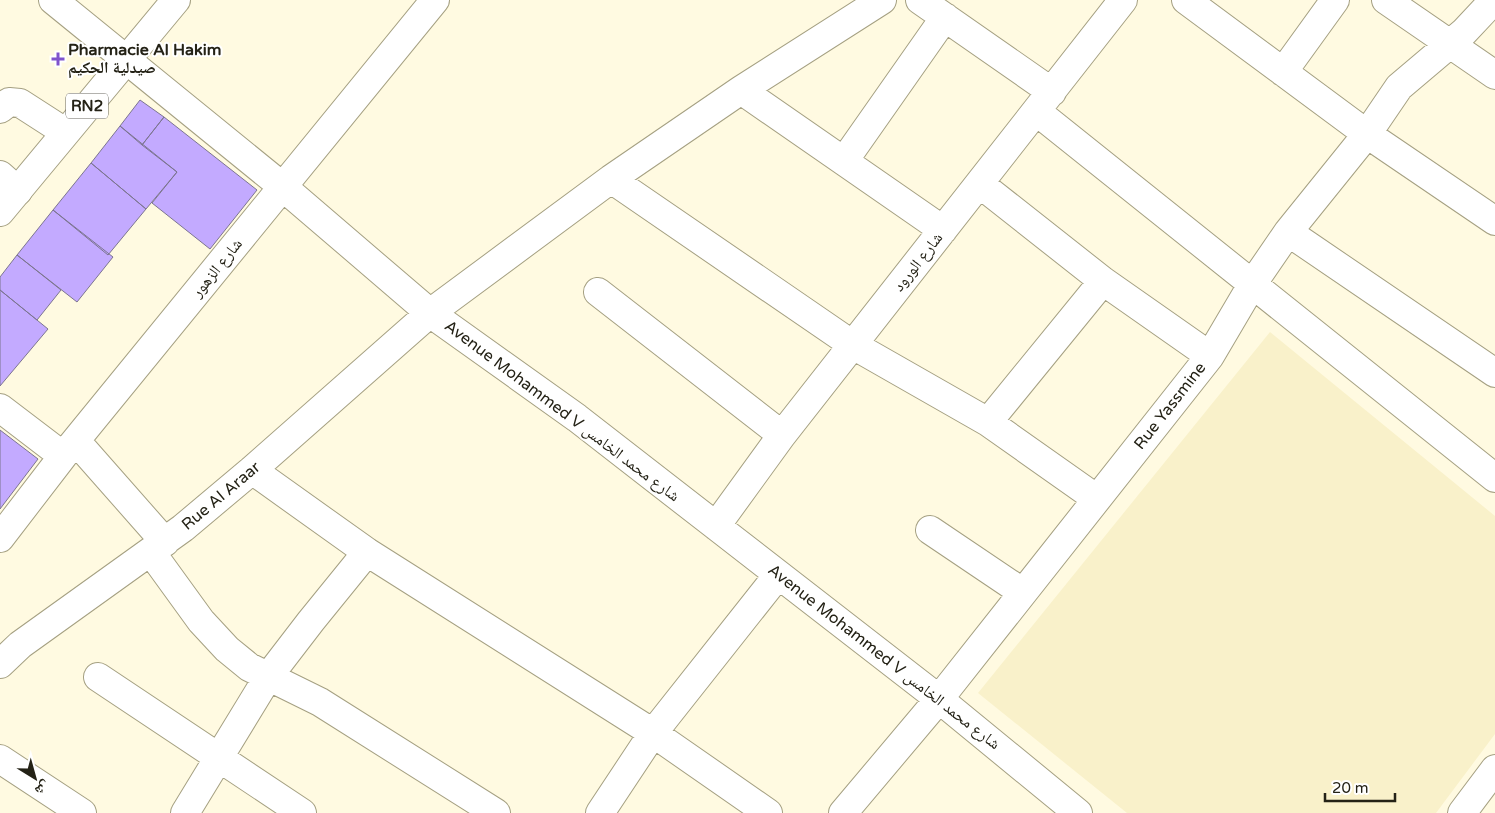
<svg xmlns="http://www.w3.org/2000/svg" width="1495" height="813" font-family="'Varela Round','Noto Naskh Arabic',sans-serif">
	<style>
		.built { fill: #f9f1ca }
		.building { fill: #c3aaff; stroke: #7c7590 }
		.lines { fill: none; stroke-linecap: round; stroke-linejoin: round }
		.minor-casing { stroke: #a5a082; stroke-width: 30 }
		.major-casing { stroke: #a5a082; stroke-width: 30 }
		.minor { stroke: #fff; stroke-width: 28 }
		.major { stroke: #fff; stroke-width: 28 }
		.poi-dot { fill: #7f53cc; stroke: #fff; stroke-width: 2 }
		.labels { text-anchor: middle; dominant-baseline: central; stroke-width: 4; stroke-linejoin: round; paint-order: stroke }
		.shield { fill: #fff; stroke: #66645c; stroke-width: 1 }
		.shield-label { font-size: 15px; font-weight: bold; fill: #242216 }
		.poi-label { font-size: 16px; font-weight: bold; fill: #242216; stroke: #fff; text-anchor: start }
		.street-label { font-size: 16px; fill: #242216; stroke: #fff }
	</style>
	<rect width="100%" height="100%" fill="#fffae1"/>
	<path class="built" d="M 1270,332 L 1495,516 L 1495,734 L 1436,813 L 1127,813 L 978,693 Z"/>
	<path class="building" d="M 140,100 L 164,117 L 142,145 L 120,126 Z
		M 164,117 L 257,190 L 210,249 L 152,203 L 177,172 L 142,145 Z
		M 120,126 L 177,172 L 146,209 L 91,163 Z
		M 91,163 L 146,209 L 108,255 L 53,210 Z
		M 53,210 L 113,257 L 77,302 L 17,255 Z
		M 17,255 L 61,290 L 37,320 L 0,290 L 0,277 Z
		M 0,290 L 48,329 L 0,386 Z
		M 0,430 L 38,459 L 0,509 Z"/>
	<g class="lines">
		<g class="minor-casing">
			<path id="minor" d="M 53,0 L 283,187 L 430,313 L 577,418 L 716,526 L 939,699 L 1078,813
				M 920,0 L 1052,92
				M 1186,0 L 1367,134 L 1495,221
				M 1386,0 L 1495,75
				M 1283,72 L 1335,0
				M 741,90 L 882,0
				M 0,109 L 9,102 L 20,103 L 65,132
				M 1036,111 L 1495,478
				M 844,161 L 945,17
				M 0,175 L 18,191
				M 611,179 L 853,345 L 988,422 L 1097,499
				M 980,184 L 1103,281 L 1210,356
				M 1288,232 L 1495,373
				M 598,292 L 782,435
				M 0,408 L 63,456
				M 988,422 L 1103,281
				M 76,441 L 165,542
				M 252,470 L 367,552 L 653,733 L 768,813
				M 716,526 L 782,435 L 1123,0
				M 930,530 L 1022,592
				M 0,538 L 63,456 L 435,0
				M 151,552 L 201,621 L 227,649 L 249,667 L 320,702 L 496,813
				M 0,664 L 20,645 L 183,528 L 252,470 L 430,313 L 611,179 L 741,90 L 943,230
				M 98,677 L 302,813
				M 0,759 L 82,813
				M 185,813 L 268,677 L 311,621 L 367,552
				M 600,813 L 653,733 L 778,575
				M 843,813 L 939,699 L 1210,356 L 1253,283 L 1288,232 L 1367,134 L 1399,87 L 1464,32 L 1494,0
				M 1462,813 L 1495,769"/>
		</g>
		<g class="major-casing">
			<path id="major" d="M 0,212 L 176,0"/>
		</g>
		<use href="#minor" class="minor"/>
		<use href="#major" class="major"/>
	</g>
	<path class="poi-dot" d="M55.5 51.5h5v5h5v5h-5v5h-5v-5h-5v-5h5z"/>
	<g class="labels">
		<rect class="shield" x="66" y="93.5" width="42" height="25" rx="4"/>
		<g class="shield-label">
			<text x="87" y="106">RN2</text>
		</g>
		<g class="poi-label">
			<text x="68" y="50">Pharmacie Al Hakim<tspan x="68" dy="18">صيدلية الحكيم</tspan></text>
		</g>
		<g class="street-label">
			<text transform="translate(918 262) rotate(-52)">شارع الورود</text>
			<text transform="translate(217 268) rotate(-51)">شارع الزهور</text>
			<text transform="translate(1170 406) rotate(-52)">Rue Yassmine</text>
			<text transform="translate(562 411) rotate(37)">Avenue Mohammed V شارع محمد الخامس</text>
			<text transform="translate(221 496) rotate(-40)">Rue Al Araar</text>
			<text transform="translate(884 657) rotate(38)">Avenue Mohammed V شارع محمد الخامس</text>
		</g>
	</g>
	<g transform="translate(35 778) rotate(143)" stroke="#ffffff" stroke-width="4" paint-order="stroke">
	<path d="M0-4L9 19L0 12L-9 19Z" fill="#242216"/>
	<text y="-8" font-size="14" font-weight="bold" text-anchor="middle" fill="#242216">ش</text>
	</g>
	<path d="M1325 793v8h70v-8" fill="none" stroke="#242216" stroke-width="2.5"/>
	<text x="1332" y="793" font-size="15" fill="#242216" stroke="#ffffff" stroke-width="4" paint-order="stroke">20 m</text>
</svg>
